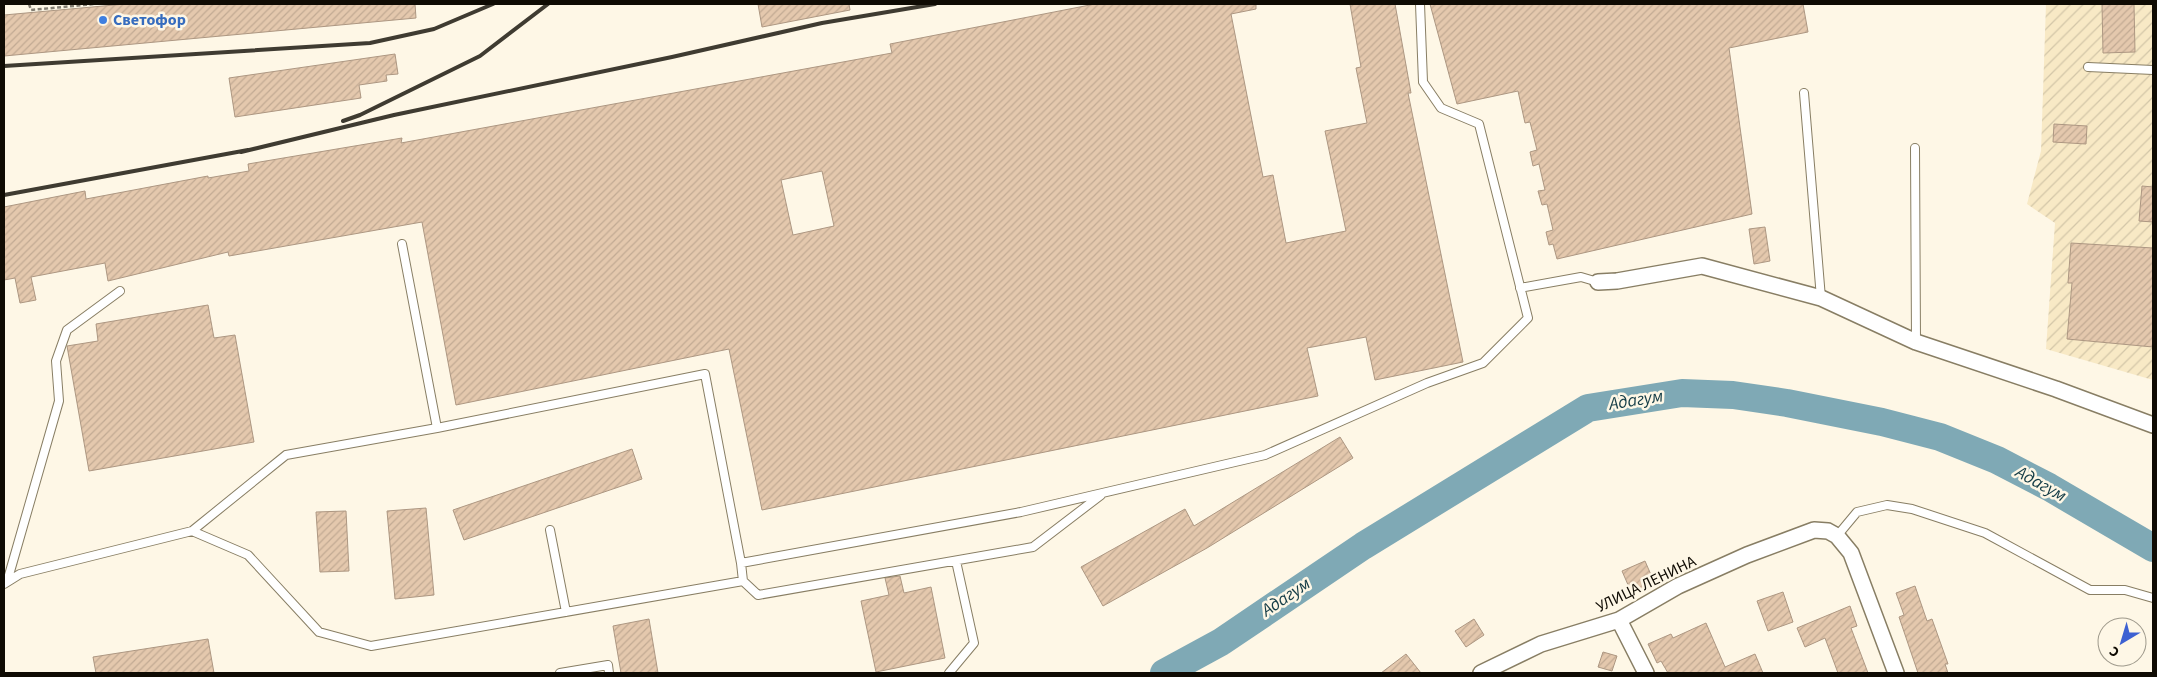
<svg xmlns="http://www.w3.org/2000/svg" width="2157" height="677" font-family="'Source Sans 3',sans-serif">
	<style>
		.industrial { fill: url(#industrial-furrows) }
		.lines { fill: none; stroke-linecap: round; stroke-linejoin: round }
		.river { stroke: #7fa9b5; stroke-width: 28 }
		.building { fill: url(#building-hatch); stroke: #ad9782; fill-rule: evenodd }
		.service-casing { stroke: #887e64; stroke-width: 10 }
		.minor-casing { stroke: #887e64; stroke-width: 18 }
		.path { stroke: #857f73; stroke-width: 2.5; stroke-dasharray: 4 2.5; stroke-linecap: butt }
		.service { stroke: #fff; stroke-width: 8 }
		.minor { stroke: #fff; stroke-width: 15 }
		.rail { stroke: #3f3b31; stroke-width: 4 }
		.shop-dot { fill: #3f7fe0; stroke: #fef7e6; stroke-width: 2 }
		.labels { text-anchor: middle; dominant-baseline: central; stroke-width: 5; stroke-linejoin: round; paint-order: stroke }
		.shop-label { font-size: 16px; font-weight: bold; fill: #366cbe; stroke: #fef7e6; text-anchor: start }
		.street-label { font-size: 16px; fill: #0f0b03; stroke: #fef7e6 }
		.water-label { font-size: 18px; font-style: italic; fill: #143c46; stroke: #fef7e6 }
	</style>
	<defs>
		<pattern id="industrial-furrows" width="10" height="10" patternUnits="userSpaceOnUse" patternTransform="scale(1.25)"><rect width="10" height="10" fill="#f8e9c5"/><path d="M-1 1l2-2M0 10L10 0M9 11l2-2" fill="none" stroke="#d3c6a8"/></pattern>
		<pattern id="building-hatch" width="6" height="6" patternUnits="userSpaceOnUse" patternTransform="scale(1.25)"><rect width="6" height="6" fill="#e4c8ad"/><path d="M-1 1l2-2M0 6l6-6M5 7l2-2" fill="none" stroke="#c2aa93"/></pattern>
	</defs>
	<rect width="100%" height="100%" fill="#fef7e6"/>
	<path class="industrial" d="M 2046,4 L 2153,4 L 2153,380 L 2046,349 L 2055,223 L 2027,204 L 2041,151 Z"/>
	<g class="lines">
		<path class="river" d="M 1164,673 L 1221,642 L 1363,546 L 1588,408 L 1682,393 L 1733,395 L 1787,403 L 1882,422 L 1940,437 L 1997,460 L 2049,487 L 2153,548"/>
	</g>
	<path class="building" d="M 125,4 L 415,4 L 416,18 L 4,56 L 4,15 Z
		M 758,4 L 849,4 L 850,10 L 762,27 Z
		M 1095,4 L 1256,4 L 1256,9 L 1231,14 L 1263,177 L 1273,175 L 1286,243 L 1346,231 L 1325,131 L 1367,123 L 1356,68 L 1361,67 L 1350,4 L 1395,4 L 1411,93 L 1408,93 L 1463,362 L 1375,380 L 1366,337 L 1307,348 L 1318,396 L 762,510 L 729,349 L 456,405 L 422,222 L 229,256 L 228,252 L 108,281 L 105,263 L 31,277 L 36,300 L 20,303 L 15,278 L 4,280 L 4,207 L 85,191 L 86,199 L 208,176 L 208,178 L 249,171 L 248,164 L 402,138 L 401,143 L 892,53 L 890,44 ZM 822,171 L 834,226 L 793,235 L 781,180 Z
		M 1430,4 L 1803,4 L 1808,32 L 1729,48 L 1752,214 L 1557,259 L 1553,244 L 1549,245 L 1546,232 L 1553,230 L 1547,204 L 1542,205 L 1538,191 L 1545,190 L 1539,164 L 1533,166 L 1530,152 L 1537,150 L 1530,122 L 1525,123 L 1518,91 L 1457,104 Z
		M 2102,4 L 2134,4 L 2135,52 L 2103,53 Z
		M 395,54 L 398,74 L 386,75 L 387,81 L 359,85 L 361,98 L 235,117 L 229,78 Z
		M 2054,124 L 2087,126 L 2086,144 L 2053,142 Z
		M 2142,186 L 2153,187 L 2153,222 L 2139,221 Z
		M 1765,227 L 1770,261 L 1754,264 L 1749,229 Z
		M 2071,243 L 2153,248 L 2153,347 L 2067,339 L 2072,283 L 2068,283 Z
		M 208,305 L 214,338 L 235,335 L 254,442 L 89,471 L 67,346 L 98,341 L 96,324 Z
		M 1340,437 L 1353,458 L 1207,548 L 1103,606 L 1081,567 L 1185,509 L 1194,526 Z
		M 632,449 L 642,479 L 464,540 L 453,510 Z
		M 426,508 L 434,595 L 395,599 L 387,511 Z
		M 346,511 L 349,571 L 320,572 L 316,512 Z
		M 1645,561 L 1655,584 L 1632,594 L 1622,571 Z
		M 900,576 L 904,593 L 931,587 L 945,658 L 876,672 L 861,601 L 889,595 L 885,578 Z
		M 1915,586 L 1927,621 L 1932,619 L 1948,664 L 1945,664 L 1948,673 L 1918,673 L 1899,617 L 1904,615 L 1896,593 Z
		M 1783,592 L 1793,622 L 1768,631 L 1757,601 Z
		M 1850,606 L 1857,626 L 1851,628 L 1868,673 L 1838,673 L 1825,638 L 1805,647 L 1797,628 Z
		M 649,619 L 658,673 L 621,673 L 613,626 Z
		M 1474,619 L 1484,635 L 1466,647 L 1455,631 Z
		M 1706,623 L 1725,667 L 1755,654 L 1763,673 L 1668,673 L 1661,661 L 1657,663 L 1648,644 L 1671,634 L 1673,638 Z
		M 208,639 L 214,673 L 96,673 L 93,657 Z
		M 1603,652 L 1617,656 L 1612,671 L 1598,667 Z
		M 1406,654 L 1421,673 L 1381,673 Z"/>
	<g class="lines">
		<g class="service-casing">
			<path id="service" d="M 2088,67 L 2153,70
				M 1804,93 L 1821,298
				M 1915,148 L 1916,342
				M 402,244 L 437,428 L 705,374 L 741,563 L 1021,512 L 1265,455 L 1427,383 L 1483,363 L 1528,318 L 1479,124 L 1441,108 L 1423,82 L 1420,4
				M 1520,288 L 1581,277 L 1598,282
				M 550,530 L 566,612
				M 192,531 L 286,455 L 437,428
				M 1837,536 L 1857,512 L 1887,505 L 1912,509 L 1985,533 L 2090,590 L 2125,590 L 2153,598
				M 743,581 L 758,595 L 1033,547 L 1101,495
				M 7,582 L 59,401 L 56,361 L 67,330 L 120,291
				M 4,584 L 20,574 L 192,531 L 248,555 L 319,632 L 371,646 L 743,581 L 741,563
				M 560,673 L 608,665 L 609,673
				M 949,673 L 974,643 L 956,561"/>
		</g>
		<g class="minor-casing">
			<path id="minor" d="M 1598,282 L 1617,281 L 1702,266 L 1821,298 L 1916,342 L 2056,389 L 2153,425
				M 1619,620 L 1646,673
				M 1481,673 L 1541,644 L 1619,620 L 1678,586 L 1747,555 L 1814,530 L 1828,531 L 1837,536 L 1851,553 L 1896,673"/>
		</g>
		<path class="path" d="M 29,4 L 31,10 L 94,4"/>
		<use href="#service" class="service"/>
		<use href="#minor" class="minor"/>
		<path class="rail" d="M 4,66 L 370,43 L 434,29 L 493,4
			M 343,121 L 360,115 L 480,56 L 548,4
			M 241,152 L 394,115 L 672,57 L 822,23 L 935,4
			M 4,195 L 248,150"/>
	</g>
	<circle class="shop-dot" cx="103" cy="20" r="5"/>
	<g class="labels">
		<g class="shop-label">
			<text x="113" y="20">Светофор</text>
		</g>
		<g class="street-label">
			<text transform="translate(1646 584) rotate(-26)">УЛИЦА ЛЕНИНА</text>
		</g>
		<g class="water-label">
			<text transform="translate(1636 400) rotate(-9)">Адагум</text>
			<text transform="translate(2041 484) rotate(29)">Адагум</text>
			<text transform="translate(1286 597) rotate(-34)">Адагум</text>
		</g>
	</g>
	<rect width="2157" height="677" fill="none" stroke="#0f0b03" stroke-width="10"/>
	<g transform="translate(2122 642) rotate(218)"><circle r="24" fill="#fef7e6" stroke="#9e998b"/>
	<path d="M0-4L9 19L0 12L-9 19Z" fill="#3d61d2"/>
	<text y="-8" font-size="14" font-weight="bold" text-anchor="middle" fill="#0f0b03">С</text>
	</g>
</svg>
